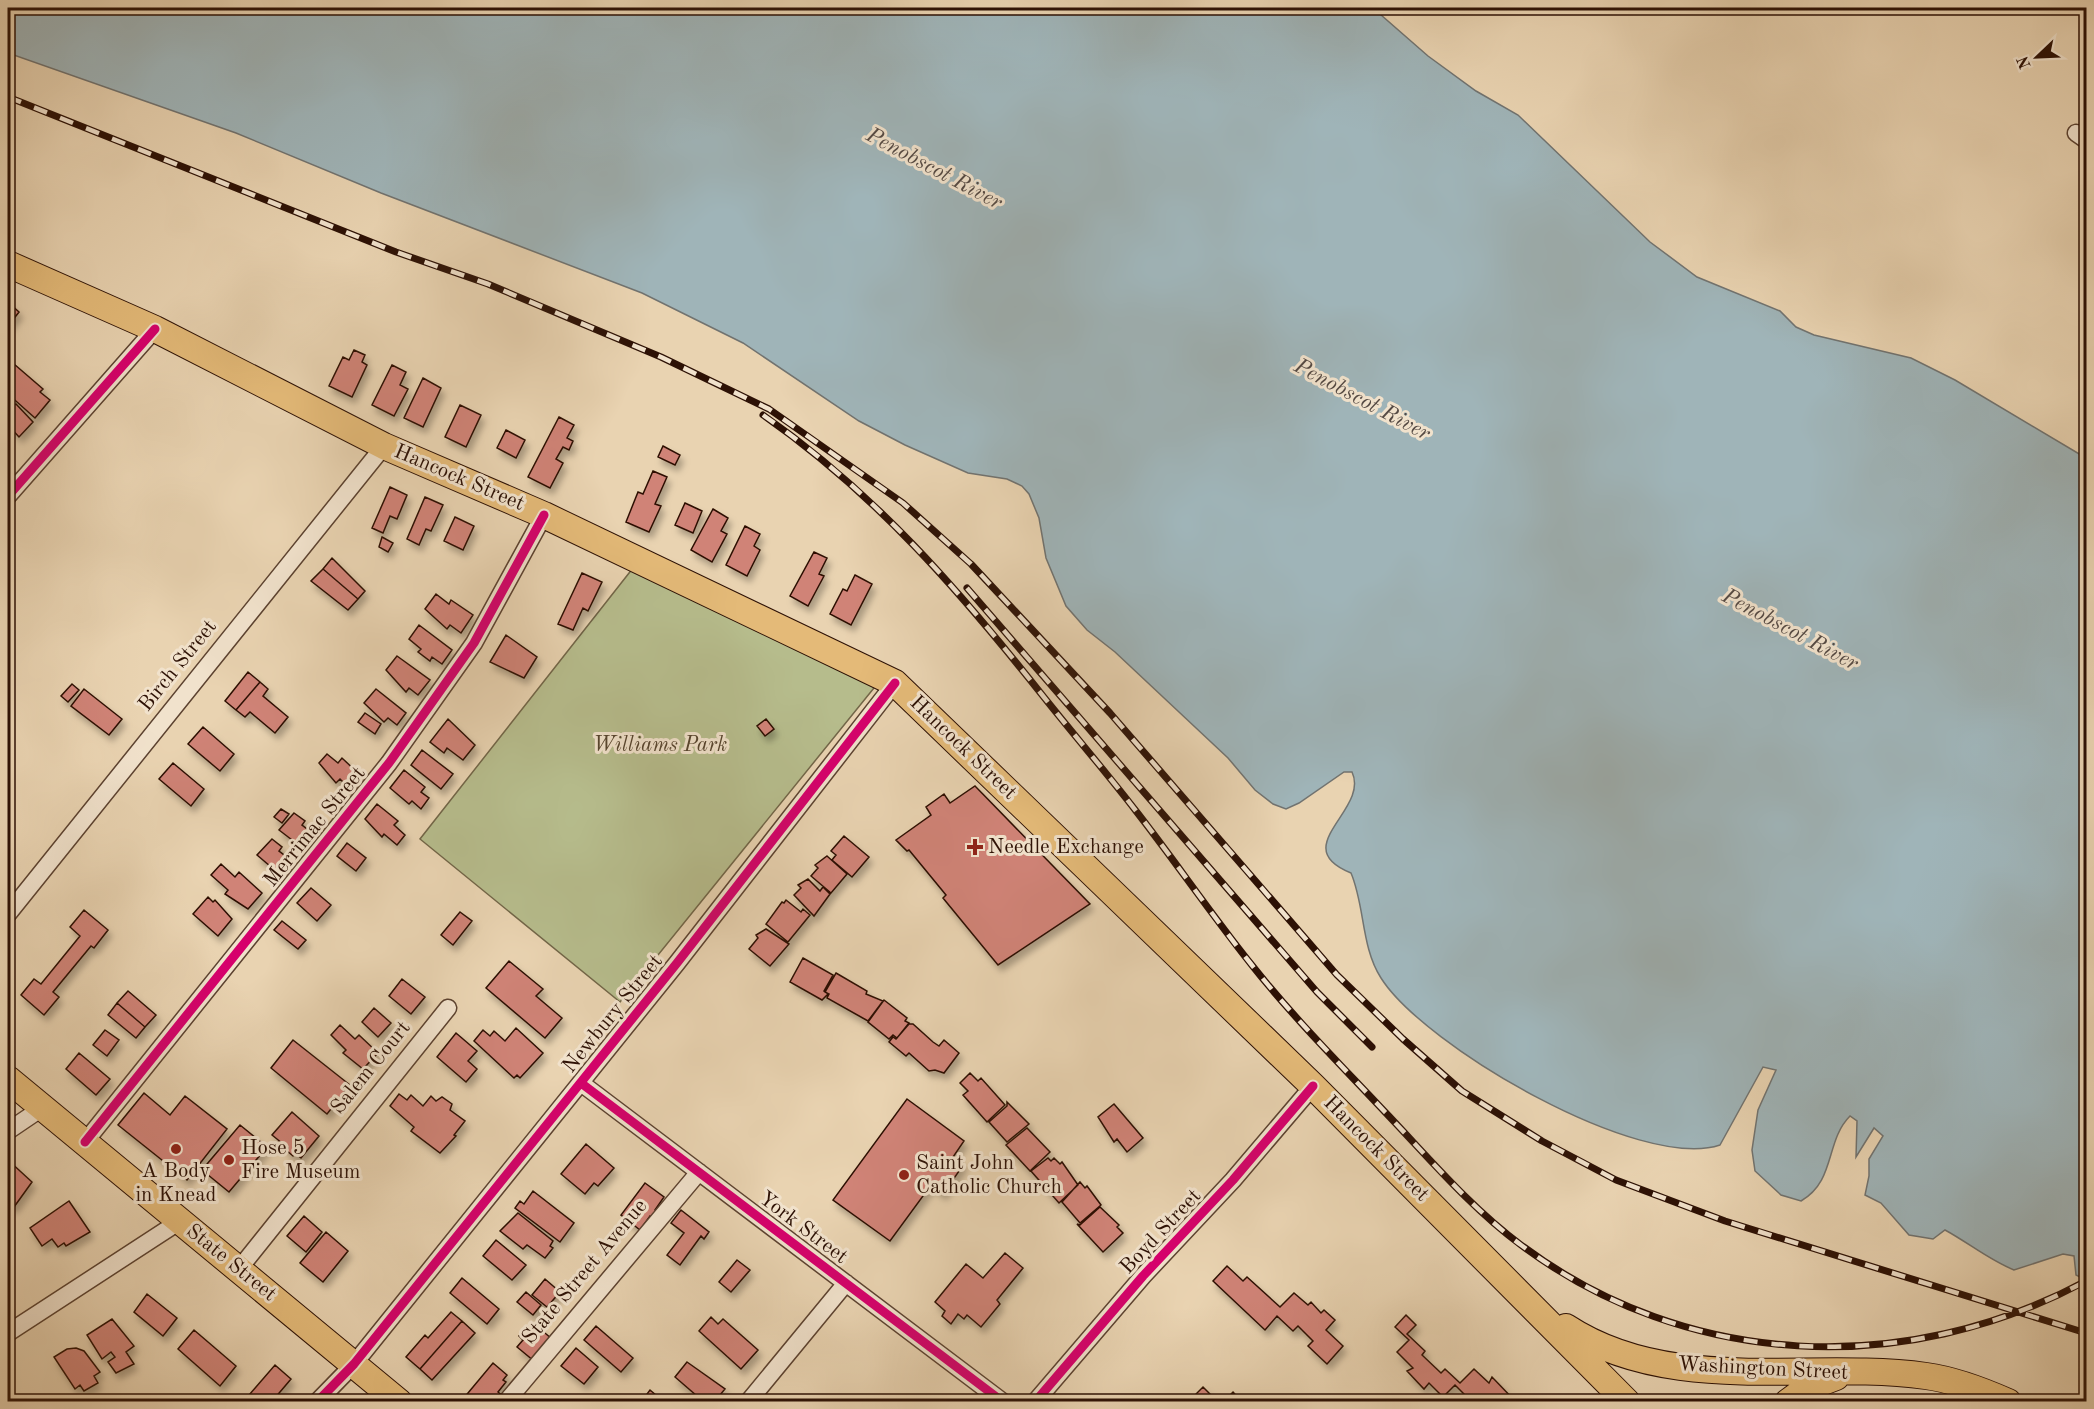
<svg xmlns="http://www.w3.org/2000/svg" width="2094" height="1409" font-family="'Old Standard TT',serif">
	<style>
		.green { fill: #b6bc8c; stroke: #726648; stroke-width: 1.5 }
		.water { fill: #9fb4b8; stroke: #717370; stroke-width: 1.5 }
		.building { fill: #d08377; stroke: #2d1105; stroke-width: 1.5; filter: url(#shadow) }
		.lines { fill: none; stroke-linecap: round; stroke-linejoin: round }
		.minor-casing { stroke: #5c4230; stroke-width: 19 }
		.primary-casing { stroke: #2d1105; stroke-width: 28 }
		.minor { stroke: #f1e2cc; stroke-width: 16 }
		.primary { stroke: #e4ba78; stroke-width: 26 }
		.rail-casing { stroke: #2d1105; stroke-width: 7 }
		.rail { stroke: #f1e2cc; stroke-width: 4.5; stroke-dasharray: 14; stroke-linecap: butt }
		.cycleway-casing { stroke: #f1e2cc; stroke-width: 13 }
		.cycleway { stroke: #d6006c; stroke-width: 9 }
		.poi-dot { fill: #8f2418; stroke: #f1e2cc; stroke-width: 2 }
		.labels { text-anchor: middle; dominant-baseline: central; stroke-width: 6; stroke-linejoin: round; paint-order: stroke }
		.street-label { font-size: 21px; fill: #2d1105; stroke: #f1e2cc }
		.park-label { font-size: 21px; font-style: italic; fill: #56442e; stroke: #f1e2cc }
		.poi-label { font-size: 21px; fill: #2d1105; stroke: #f1e2cc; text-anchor: start }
		.water-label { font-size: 22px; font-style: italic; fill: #554a44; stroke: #f1e2cc }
	</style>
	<defs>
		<filter id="shadow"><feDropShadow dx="3.5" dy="6" stdDeviation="3" flood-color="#0004"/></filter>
	</defs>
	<rect width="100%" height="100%" fill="#e9d3b1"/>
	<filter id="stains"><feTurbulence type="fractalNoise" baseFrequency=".00333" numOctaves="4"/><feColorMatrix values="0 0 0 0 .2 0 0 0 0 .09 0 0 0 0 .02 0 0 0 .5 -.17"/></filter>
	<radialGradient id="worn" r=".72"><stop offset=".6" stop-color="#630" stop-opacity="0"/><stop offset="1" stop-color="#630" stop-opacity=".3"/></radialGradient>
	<path class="green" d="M 633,568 L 878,683 L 620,1002 L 420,839 Z"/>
	<path class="water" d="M 8,8 L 1373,8 L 1428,56 L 1476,91 L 1518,115 L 1650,242 L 1697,277 L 1780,311 L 1796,327 L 1814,335 L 1911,358 L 1955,380 L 2086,458 L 2086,1280 L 2076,1275 L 2074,1256 L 2063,1254 L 2014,1270 C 1989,1260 1969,1243 1945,1230 L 1933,1239 L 1909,1235 L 1881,1203 L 1865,1195 L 1869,1176 L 1869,1159 L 1883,1136 L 1874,1128 L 1856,1157 L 1857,1121 L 1850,1116 C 1825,1141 1836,1181 1801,1201 L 1781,1195 L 1755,1171 L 1752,1150 L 1758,1110 L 1776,1070 L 1763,1067 L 1720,1145 C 1640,1172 1424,1046 1381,978 C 1361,947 1365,906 1351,873 C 1286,847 1370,810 1352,772 L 1344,772 L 1299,803 L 1286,809 L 1273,804 L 1255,790 L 1228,758 L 1115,652 L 1087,630 L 1066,606 L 1046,558 L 1039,518 L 1029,494 L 1022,486 L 1007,479 L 968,473 L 905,445 L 859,421 L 743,343 L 642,293 L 381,193 L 236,133 L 8,53 Z"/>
	<path class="building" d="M 8,302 L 19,312 L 8,326 Z
		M 354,350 L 365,355 L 362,362 L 367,365 L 352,397 L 329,386 L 343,357 L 349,360 Z
		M 14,364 L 43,389 L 40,392 L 50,400 L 35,418 L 8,394 L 8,372 Z
		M 392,365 L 406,372 L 400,385 L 408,389 L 394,416 L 372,405 Z
		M 423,378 L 441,388 L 423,427 L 404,418 Z
		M 8,401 L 13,406 L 16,404 L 33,422 L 19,437 L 8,425 Z
		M 460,405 L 481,415 L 466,447 L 445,437 Z
		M 559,417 L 574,425 L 567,438 L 573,441 L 569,450 L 563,447 L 556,459 L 563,463 L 550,488 L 528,477 Z
		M 506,430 L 525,440 L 516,458 L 497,448 Z
		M 663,446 L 680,455 L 675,465 L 658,457 Z
		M 653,471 L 667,477 L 655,504 L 661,506 L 649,532 L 626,522 L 638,492 L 643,494 Z
		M 390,487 L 407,495 L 397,519 L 390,516 L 383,533 L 372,528 Z
		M 425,497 L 443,505 L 431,531 L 426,529 L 419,545 L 407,539 Z
		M 685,503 L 702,511 L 693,533 L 675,525 Z
		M 713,509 L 728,518 L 721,531 L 727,534 L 712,562 L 691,550 Z
		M 455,517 L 474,526 L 463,550 L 444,541 Z
		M 745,526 L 760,534 L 754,546 L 760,550 L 747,576 L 726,565 Z
		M 382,537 L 393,543 L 388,552 L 379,547 Z
		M 814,552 L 827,558 L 819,574 L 824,576 L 808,606 L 790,596 Z
		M 332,558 L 365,591 L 358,599 L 323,569 Z
		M 323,569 L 358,599 L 348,610 L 311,581 Z
		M 582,573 L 602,582 L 588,611 L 583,608 L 573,630 L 558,624 Z
		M 855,575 L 872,584 L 851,625 L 830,614 L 843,589 L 847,591 Z
		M 436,594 L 449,604 L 451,600 L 473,615 L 461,633 L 450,625 L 447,629 L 425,609 Z
		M 419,625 L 452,650 L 442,664 L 432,657 L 430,661 L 418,652 L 421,649 L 409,639 Z
		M 506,635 L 537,657 L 524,678 L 490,662 Z
		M 397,656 L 430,680 L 418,695 L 409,688 L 406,692 L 386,670 Z
		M 248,672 L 260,682 L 236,710 L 225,701 Z
		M 260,682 L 268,689 L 263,696 L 288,717 L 275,733 L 250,712 L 245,717 L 236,710 Z
		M 72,684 L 79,690 L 68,702 L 61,696 Z
		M 84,689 L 122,719 L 109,735 L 71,706 Z
		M 376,689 L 406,713 L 397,725 L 388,718 L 384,722 L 364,703 Z
		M 365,713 L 381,724 L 375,734 L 358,722 Z
		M 448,719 L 475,745 L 463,760 L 447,748 L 444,753 L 430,742 Z
		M 766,719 L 774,729 L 765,736 L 757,726 Z
		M 203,727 L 234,754 L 220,771 L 188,744 Z
		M 422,750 L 453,774 L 441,789 L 411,765 Z
		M 327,754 L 338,763 L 342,758 L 360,775 L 349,788 L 340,779 L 336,783 L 319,763 Z
		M 173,763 L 204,789 L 191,806 L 159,779 Z
		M 404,770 L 425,787 L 421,792 L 429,798 L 421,809 L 412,801 L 409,804 L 390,788 Z
		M 975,786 L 1090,904 L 998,965 L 943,898 L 946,895 L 909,850 L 907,851 L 896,840 L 931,815 L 926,807 L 944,794 L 950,803 Z
		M 377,804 L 398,821 L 394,825 L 405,835 L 397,845 L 384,834 L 382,837 L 365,819 Z
		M 281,809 L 289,814 L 282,823 L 274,817 Z
		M 294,813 L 305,821 L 302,825 L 311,832 L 300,846 L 279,830 Z
		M 844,836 L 869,857 L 852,877 L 832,860 L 836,855 L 831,851 Z
		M 272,839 L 282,847 L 279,851 L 288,858 L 277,872 L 257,855 Z
		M 347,843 L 366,858 L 356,871 L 337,856 Z
		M 827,856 L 847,874 L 831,893 L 811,876 L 818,868 L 815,865 Z
		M 221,864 L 235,877 L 239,872 L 262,893 L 248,909 L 225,894 L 228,890 L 211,875 Z
		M 808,879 L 820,891 L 823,887 L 830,894 L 814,916 L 794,895 L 801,888 L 798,885 Z
		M 311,888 L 331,905 L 317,921 L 297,903 Z
		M 208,897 L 213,902 L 215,900 L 232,919 L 218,936 L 193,914 Z
		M 786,900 L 801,912 L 803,909 L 810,915 L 788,942 L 766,924 L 782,902 L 784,903 Z
		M 84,910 L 108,930 L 94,948 L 91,946 L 53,992 L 59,997 L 44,1015 L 21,995 L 34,979 L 41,984 L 80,936 L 70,927 Z
		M 460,912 L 472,921 L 453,945 L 441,935 Z
		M 282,921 L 306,940 L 298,949 L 274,930 Z
		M 766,929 L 789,944 L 770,966 L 749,949 L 758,938 L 756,935 Z
		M 803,958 L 833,975 L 824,991 L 828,994 L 822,1000 L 790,982 Z
		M 509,961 L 543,989 L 536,996 L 562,1018 L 545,1038 L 486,988 Z
		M 836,973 L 867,991 L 866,994 L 883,1001 L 868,1021 L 827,998 L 829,994 L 825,992 Z
		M 402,979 L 425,997 L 411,1014 L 389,996 Z
		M 128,991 L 156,1015 L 145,1027 L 117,1003 Z
		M 884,1000 L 907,1018 L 905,1021 L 909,1023 L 897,1038 L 893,1035 L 889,1039 L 868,1022 Z
		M 117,1003 L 145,1027 L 136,1038 L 108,1015 Z
		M 374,1008 L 391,1023 L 378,1037 L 362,1022 Z
		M 909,1024 L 913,1024 L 933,1042 L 939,1046 L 944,1040 L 959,1053 L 944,1073 L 935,1070 L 929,1071 L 909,1053 L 906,1056 L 889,1042 L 893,1037 L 896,1039 Z
		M 340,1025 L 355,1039 L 359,1035 L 378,1053 L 363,1069 L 343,1053 L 346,1050 L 331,1035 Z
		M 516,1028 L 543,1053 L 520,1078 L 517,1075 L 514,1078 L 474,1041 L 483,1030 L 490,1036 L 494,1031 L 505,1041 Z
		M 105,1030 L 119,1040 L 107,1056 L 93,1045 Z
		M 456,1033 L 477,1051 L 468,1061 L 477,1069 L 466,1082 L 437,1057 Z
		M 293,1040 L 350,1085 L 327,1114 L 271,1068 Z
		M 79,1053 L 110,1079 L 96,1095 L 66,1069 Z
		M 970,1073 L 978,1081 L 981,1078 L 1005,1105 L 987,1122 L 963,1095 L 968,1091 L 960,1083 Z
		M 144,1093 L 170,1115 L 185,1096 L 227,1129 L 187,1180 L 118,1125 Z
		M 399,1094 L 407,1100 L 411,1095 L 423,1106 L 431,1096 L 436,1101 L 442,1097 L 452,1104 L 450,1110 L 465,1121 L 454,1135 L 456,1136 L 440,1153 L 411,1131 L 414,1127 L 390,1106 Z
		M 907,1099 L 964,1141 L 953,1157 L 964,1164 L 943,1194 L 931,1185 L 890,1241 L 833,1200 Z
		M 1007,1102 L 1029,1124 L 1007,1142 L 989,1122 L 1007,1106 Z
		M 1114,1104 L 1143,1138 L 1127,1152 L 1117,1139 L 1114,1142 L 1098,1117 Z
		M 292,1112 L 319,1136 L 301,1158 L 295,1153 L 293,1156 L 286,1150 L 288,1148 L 272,1135 Z
		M 240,1125 L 267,1147 L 229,1192 L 202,1170 Z
		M 1027,1128 L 1050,1152 L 1030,1171 L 1006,1145 Z
		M 586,1144 L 614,1168 L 598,1186 L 594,1183 L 585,1194 L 561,1174 Z
		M 1048,1158 L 1051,1161 L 1054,1158 L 1060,1164 L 1062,1162 L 1078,1185 L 1059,1203 L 1031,1171 Z
		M 8,1160 L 32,1182 L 14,1207 L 11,1204 L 8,1207 Z
		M 1080,1182 L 1085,1188 L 1087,1186 L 1101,1205 L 1080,1223 L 1062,1202 Z
		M 645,1183 L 664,1197 L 655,1210 L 657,1212 L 653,1218 L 650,1216 L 640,1230 L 621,1215 Z
		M 533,1191 L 574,1223 L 560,1242 L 515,1208 L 520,1201 L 524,1204 Z
		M 69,1201 L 90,1232 L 66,1246 L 64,1243 L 58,1247 L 52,1239 L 42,1246 L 30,1228 Z
		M 1100,1207 L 1119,1225 L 1117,1227 L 1123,1233 L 1103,1252 L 1077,1224 L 1080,1225 Z
		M 681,1210 L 709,1232 L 704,1239 L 701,1236 L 680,1265 L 667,1255 L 684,1233 L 671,1223 Z
		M 518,1213 L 553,1241 L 550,1246 L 553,1248 L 545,1258 L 527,1245 L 523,1249 L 500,1231 Z
		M 304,1216 L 322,1232 L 306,1252 L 287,1236 Z
		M 326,1232 L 348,1251 L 323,1282 L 300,1263 Z
		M 496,1240 L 526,1265 L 512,1280 L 483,1256 Z
		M 1005,1253 L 1023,1268 L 997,1300 L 1000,1304 L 981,1327 L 967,1315 L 964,1319 L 958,1314 L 951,1324 L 942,1316 L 945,1311 L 935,1302 L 966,1264 L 983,1278 Z
		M 737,1260 L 750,1270 L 731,1292 L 719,1282 Z
		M 1227,1266 L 1243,1281 L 1247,1277 L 1280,1307 L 1294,1293 L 1308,1305 L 1311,1302 L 1321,1313 L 1324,1310 L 1335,1320 L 1326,1330 L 1343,1346 L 1327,1364 L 1308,1346 L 1313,1341 L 1298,1326 L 1293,1331 L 1277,1316 L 1265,1330 L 1213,1281 Z
		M 462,1278 L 499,1309 L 487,1324 L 450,1293 Z
		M 545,1279 L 560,1292 L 547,1307 L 532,1295 Z
		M 526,1292 L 541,1305 L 533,1315 L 517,1302 Z
		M 147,1294 L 177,1318 L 163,1336 L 134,1312 Z
		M 451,1312 L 462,1321 L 420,1369 L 406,1357 L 425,1335 L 428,1338 Z
		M 1406,1315 L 1416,1325 L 1407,1334 L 1425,1351 L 1422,1355 L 1441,1373 L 1445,1369 L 1460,1383 L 1474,1369 L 1489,1383 L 1492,1377 L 1516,1402 L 1484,1402 L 1478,1395 L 1471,1401 L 1455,1385 L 1443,1397 L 1429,1383 L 1424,1389 L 1407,1371 L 1413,1368 L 1397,1352 L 1409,1340 L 1395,1327 Z
		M 711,1317 L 718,1324 L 723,1319 L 758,1350 L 741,1369 L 699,1331 Z
		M 112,1319 L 134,1346 L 126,1352 L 134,1364 L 116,1373 L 108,1362 L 115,1357 L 111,1352 L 102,1359 L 87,1335 Z
		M 462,1321 L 475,1333 L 432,1380 L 420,1369 Z
		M 532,1322 L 552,1339 L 534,1361 L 517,1347 L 523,1340 L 519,1336 Z
		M 596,1326 L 633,1358 L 621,1372 L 584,1340 Z
		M 194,1330 L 236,1366 L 220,1386 L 178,1349 Z
		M 76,1348 L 84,1351 L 100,1372 L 94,1376 L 98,1383 L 84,1391 L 80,1385 L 75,1389 L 54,1357 L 67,1349 Z
		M 576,1348 L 598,1367 L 584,1384 L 561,1366 Z
		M 687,1362 L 725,1389 L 714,1402 L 704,1402 L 675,1377 Z
		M 493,1363 L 507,1375 L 503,1380 L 506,1382 L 498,1392 L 505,1398 L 502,1402 L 466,1402 L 463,1399 Z
		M 275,1365 L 291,1379 L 274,1399 L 271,1397 L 267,1402 L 243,1402 Z
		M 1203,1387 L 1218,1402 L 1190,1400 Z
		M 650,1390 L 664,1402 L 641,1402 Z
		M 1233,1392 L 1242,1402 L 1223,1402 Z"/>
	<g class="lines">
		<g class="minor-casing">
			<path id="minor" d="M 2076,133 L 2086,140
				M 8,496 L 155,329
				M 8,914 L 384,446
				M 581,1083 L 1003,1402
				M 8,1131 L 42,1108
				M 85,1142 L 389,763 L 474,643 L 544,515
				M 239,1269 L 448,1008
				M 8,1333 L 180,1221
				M 317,1402 L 354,1364 L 677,963 L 895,683
				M 506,1402 L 699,1172
				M 748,1402 L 846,1283
				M 1035,1402 L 1143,1276 L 1233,1180 L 1313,1086"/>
		</g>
		<g class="primary-casing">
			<path id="primary" d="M 8,264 L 155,329 L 384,446 L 544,515 L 895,683 L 1313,1086 L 1627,1402
				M 8,1079 L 399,1402
				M 1566,1327 C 1671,1396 1808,1360 1926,1376 C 1955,1380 1981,1390 2008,1402
				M 1788,1402 L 1807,1388 L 1836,1377"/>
		</g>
		<use href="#minor" class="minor"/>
		<use href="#primary" class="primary"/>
		<g class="rail-casing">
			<path id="rail" d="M 8,97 L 396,252 L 488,284 L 661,357 L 769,409 L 903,503 L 971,564 L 1110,713 L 1337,975 L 1403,1039 L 1462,1091 L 1542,1141 L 1616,1180 L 1725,1221 L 2086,1333
				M 763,415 C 875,493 959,590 1043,696 C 1074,735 1106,772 1136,811 C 1175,861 1211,914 1251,964 C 1292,1016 1339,1063 1385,1112 C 1428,1157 1470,1207 1521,1245 C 1687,1369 1905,1378 2086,1281
				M 967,588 L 1317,992 L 1372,1047"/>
		</g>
		<use href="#rail" class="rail"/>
		<g class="cycleway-casing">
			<path id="cycleway" d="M 8,496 L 155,329
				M 581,1083 L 1003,1402
				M 85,1142 L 389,763 L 474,643 L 544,515
				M 317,1402 L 354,1364 L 677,963 L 895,683
				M 1035,1402 L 1143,1276 L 1233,1180 L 1313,1086"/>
		</g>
		<use href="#cycleway" class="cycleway"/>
	</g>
	<g class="poi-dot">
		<path d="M972 838h6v6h6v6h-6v6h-6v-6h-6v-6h6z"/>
		<circle cx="176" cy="1149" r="6"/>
		<circle cx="229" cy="1160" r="6"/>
		<circle cx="904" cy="1175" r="6"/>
	</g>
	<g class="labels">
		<g class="street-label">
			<text transform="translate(459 478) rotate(23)">Hancock Street</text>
			<text transform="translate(178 666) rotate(-51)">Birch Street</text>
			<text transform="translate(963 748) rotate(44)">Hancock Street</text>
			<text transform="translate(315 827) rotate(-51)">Merrimac Street</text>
			<text transform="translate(613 1014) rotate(-51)">Newbury Street</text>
			<text transform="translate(371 1068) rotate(-51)">Salem Court</text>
			<text transform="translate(1376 1149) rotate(45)">Hancock Street</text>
			<text transform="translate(803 1228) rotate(37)">York Street</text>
			<text transform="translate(1161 1232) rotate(-47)">Boyd Street</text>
			<text transform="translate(231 1263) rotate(39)">State Street</text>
			<text transform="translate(585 1272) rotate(-50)">State Street Avenue</text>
			<text transform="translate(1763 1369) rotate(3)">Washington Street</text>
		</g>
		<g class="park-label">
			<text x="660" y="745">Williams Park</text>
		</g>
		<g class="poi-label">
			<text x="988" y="847">Needle Exchange</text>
			<text x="241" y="1148">Hose 5<tspan x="241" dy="24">Fire Museum</tspan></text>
			<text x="916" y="1163">Saint John<tspan x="916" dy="24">Catholic Church</tspan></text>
			<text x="176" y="1171" text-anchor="middle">A Body<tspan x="176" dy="24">in Knead</tspan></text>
		</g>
		<g class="water-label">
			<text transform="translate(934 169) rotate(28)">Penobscot River</text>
			<text transform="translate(1362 400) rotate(28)">Penobscot River</text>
			<text transform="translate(1790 630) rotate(28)">Penobscot River</text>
		</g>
	</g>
	<rect width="2094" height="1409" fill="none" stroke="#e9d3b1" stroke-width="30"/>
	<rect x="9" y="9" width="2076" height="1391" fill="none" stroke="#2d1105" stroke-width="3"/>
	<rect x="15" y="15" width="2064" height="1379" fill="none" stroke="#2d1105" stroke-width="1.5"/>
	<g transform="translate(2037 57) rotate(247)" stroke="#f1e2cc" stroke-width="4.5" paint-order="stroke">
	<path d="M0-4.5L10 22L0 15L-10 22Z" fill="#2d1105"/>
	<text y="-9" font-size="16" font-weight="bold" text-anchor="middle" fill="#2d1105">N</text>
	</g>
	<rect width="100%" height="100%" filter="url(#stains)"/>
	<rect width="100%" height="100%" fill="url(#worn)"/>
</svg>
